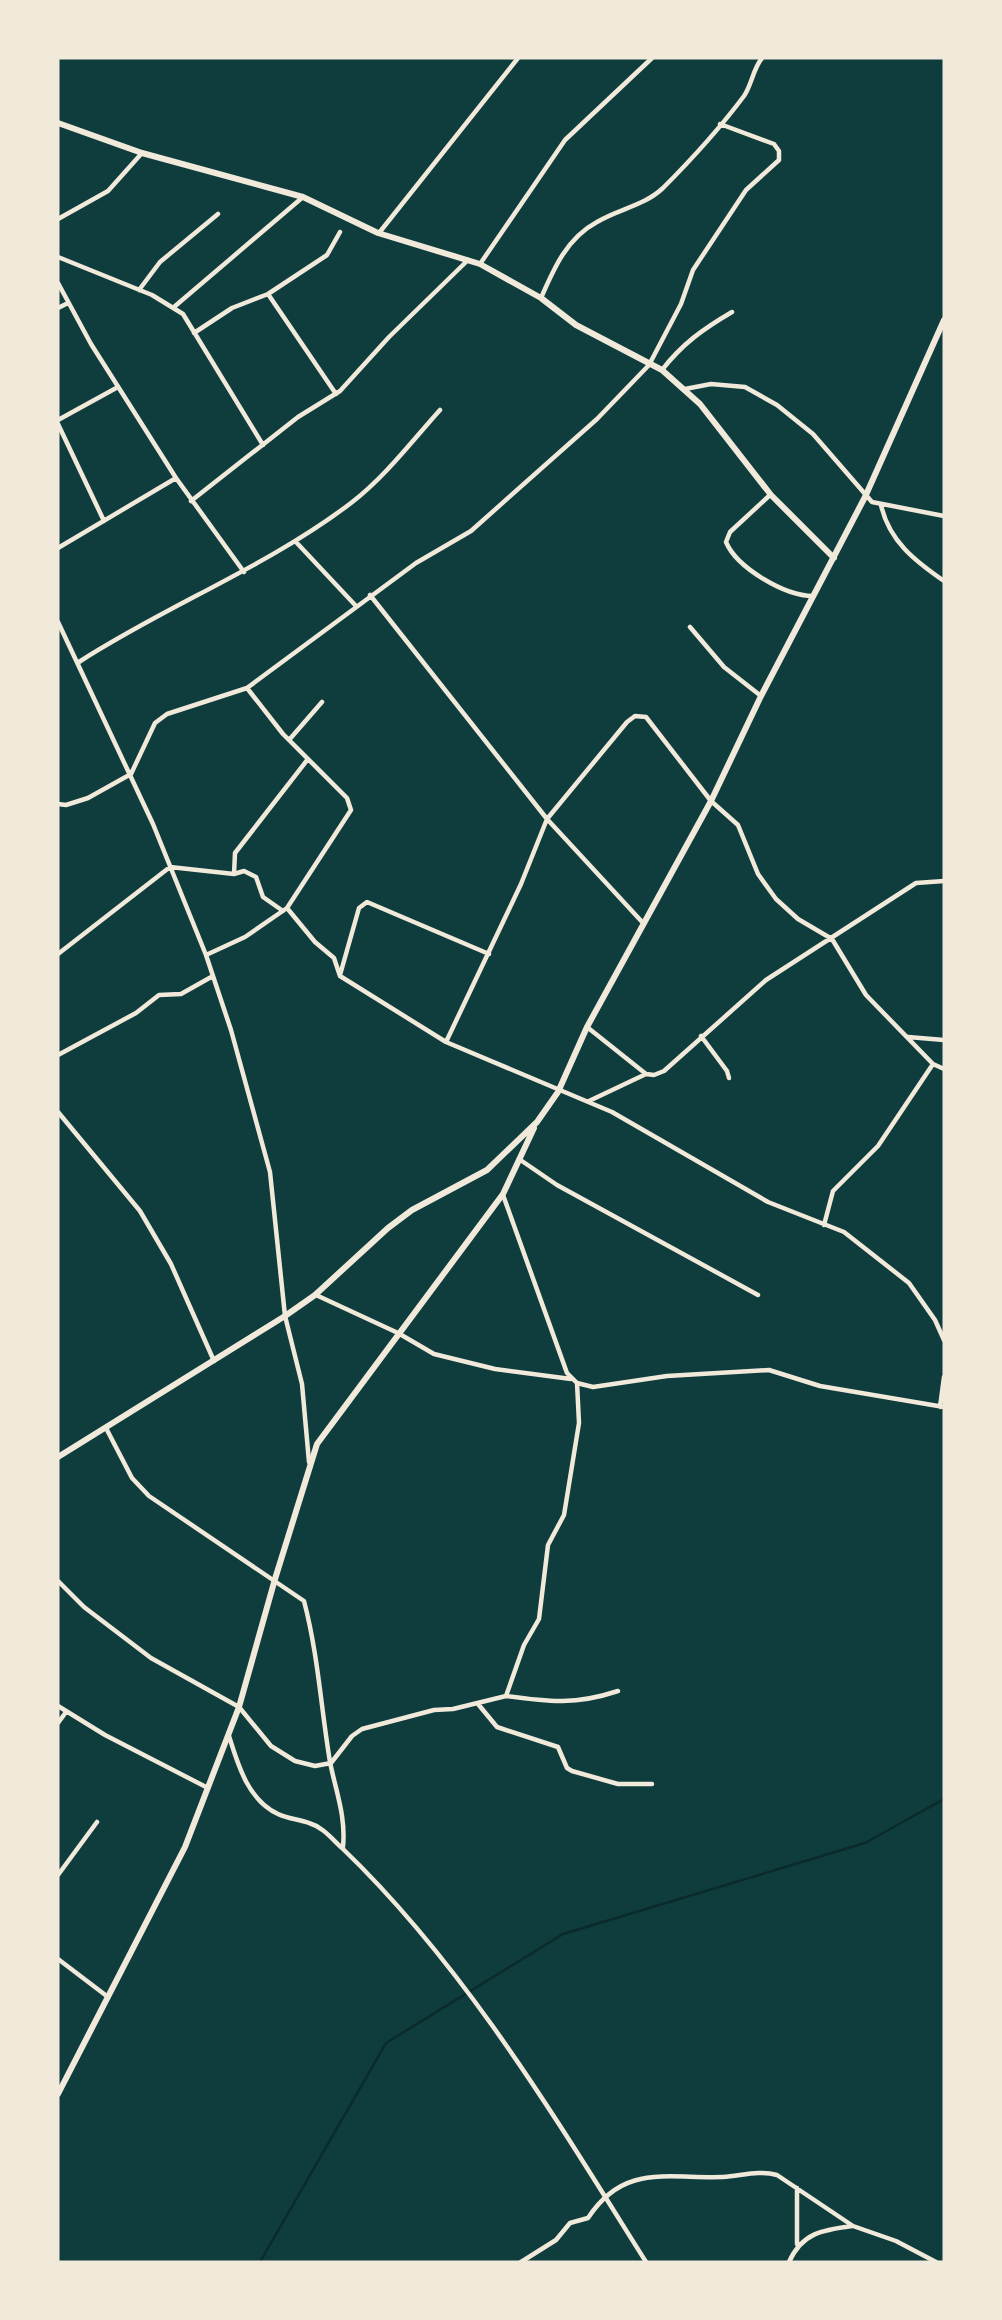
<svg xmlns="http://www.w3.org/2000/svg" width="1002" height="2320" font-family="Manrope,sans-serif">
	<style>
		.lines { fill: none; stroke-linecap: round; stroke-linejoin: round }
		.stream { stroke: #0a2a2b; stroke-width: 2.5 }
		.minor { stroke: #f1e9da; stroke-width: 4.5 }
		.tertiary { stroke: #f1e9da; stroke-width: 6 }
	</style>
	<rect width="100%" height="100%" fill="#0f3d3e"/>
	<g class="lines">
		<path class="stream" d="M 260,2262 L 386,2043 L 563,1934 L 865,1843 L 944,1799"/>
		<path class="minor" d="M 58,219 L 108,191 L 142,153
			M 379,233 L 518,58
			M 58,257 L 152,295 L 183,314 L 263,445
			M 480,264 L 565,140 L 652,58
			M 58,283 L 91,344 L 176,478 L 244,572
			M 139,290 L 160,262 L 218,214
			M 268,294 L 336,394
			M 541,298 C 554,268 567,238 597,222 C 618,209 644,206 663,188 C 691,160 720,128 744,96 C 752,84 753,69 762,58
			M 174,307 L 303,197
			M 58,308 L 68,303
			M 194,333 L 232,308 L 268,294 L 327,255 L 340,232
			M 662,370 C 682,344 703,329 732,312
			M 685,389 L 711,384 L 745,387 L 777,405 L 813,434 L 872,502 L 944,516
			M 58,420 L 118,387
			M 58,424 L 104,521
			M 770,495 L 730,532 L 726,542 C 737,568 785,596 813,596
			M 191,501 L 298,417 L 340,391 L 389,337 L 468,260
			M 881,505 C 889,541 915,561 944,581
			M 296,542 L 356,606
			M 58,548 L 176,478
			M 370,595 L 547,819 L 644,924
			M 58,622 L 153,824 L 206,955 L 231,1030 L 270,1172 L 285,1316 L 302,1384 L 309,1462
			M 690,627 L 724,667 L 761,696
			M 79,662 C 167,605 267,567 351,503 C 385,477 412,441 440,410
			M 289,740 L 322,702
			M 58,804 L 66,805 L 88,798 L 131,774 L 155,723 L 167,714 L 247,688 L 416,563 L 471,531 L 597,419 L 649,365 L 681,304 L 693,270 L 746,190 L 779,160 L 779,151 L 774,144 L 720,124
			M 287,908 L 315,942 L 334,958 L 340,976 L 446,1042 L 612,1112 L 768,1202 L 844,1232 L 909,1283 L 935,1320 L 944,1340
			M 283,911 L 263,897 L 256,877 L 244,871 L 234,874 L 235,853 L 308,759
			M 58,954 L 170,867 L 234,874
			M 206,955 L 245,937 L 287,908 L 351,810 L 347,798 L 283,734 L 247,688
			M 340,975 L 359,908 L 367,902 L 489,954
			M 587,1027 L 646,1074
			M 701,1036 L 727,1071 L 729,1078
			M 908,1037 L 944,1040
			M 446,1042 L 521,884 L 547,819 L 627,722 L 635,716 L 646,717 L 711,801 L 738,825 L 758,874 L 776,899 L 798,919 L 832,939 L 866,995 L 933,1064 L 944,1069
			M 58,1055 L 136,1013 L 159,995 L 181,994 L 213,976
			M 589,1101 L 646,1074 L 654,1075 L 664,1071 L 766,980 L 916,883 L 944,881
			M 58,1112 L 140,1211 L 171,1264 L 214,1361
			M 519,1159 L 557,1185 L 758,1295
			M 503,1195 L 567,1373 L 577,1383 L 593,1387 L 667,1376 L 769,1370 L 820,1386 L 944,1407
			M 824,1225 L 833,1191 L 878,1146 L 933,1064
			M 316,1295 L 398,1333 L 434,1354 L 495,1369 L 571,1379
			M 940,1407 L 944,1377
			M 106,1428 L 132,1478 L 149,1496 L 304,1601 C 318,1654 321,1708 330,1762 C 336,1792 346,1816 343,1847
			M 58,1581 L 84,1607 L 151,1658 L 239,1707 L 271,1746 L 295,1761 L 315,1766 L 331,1763 L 352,1736 L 362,1729 L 434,1710 L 453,1709 L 506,1696 L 524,1645 L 539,1619 L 548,1545 L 564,1515 L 579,1423 L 577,1383
			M 506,1696 C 549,1702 576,1705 618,1691
			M 478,1704 L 497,1727 L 558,1747 L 567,1768 L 572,1771 L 618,1784 L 652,1784
			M 58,1706 L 105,1735 L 208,1788
			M 58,1723 L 66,1712
			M 229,1736 C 238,1765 248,1800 278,1814 C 288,1819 299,1819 309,1823 C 323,1827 332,1839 342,1848 C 465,1966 556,2119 646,2262
			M 58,1875 L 97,1822
			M 58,1959 L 108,1997
			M 797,2244 L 797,2188
			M 521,2262 L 556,2240 L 570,2223 L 588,2218 C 624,2163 668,2179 723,2177 C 741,2176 759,2170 777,2175 L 853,2226 L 896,2241 L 936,2262
			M 789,2262 C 802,2233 822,2230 852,2226"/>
		<path class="tertiary" d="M 58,123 L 142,153 L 303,197 L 378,233 L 480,264 L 541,298 L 576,325 L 662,370 L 700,404 L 771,495 L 834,558
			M 58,1457 L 285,1316 L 315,1295 L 388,1228 L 412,1210 L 487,1170 L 537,1122 L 558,1092 L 587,1027 L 711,801 L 761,696 L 865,497 L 944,320
			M 58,2094 L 185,1847 L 239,1707 L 275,1579 L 317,1444 L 503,1194 L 534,1128"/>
	</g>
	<rect width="1002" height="2320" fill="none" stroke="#f1e9da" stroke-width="119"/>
</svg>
